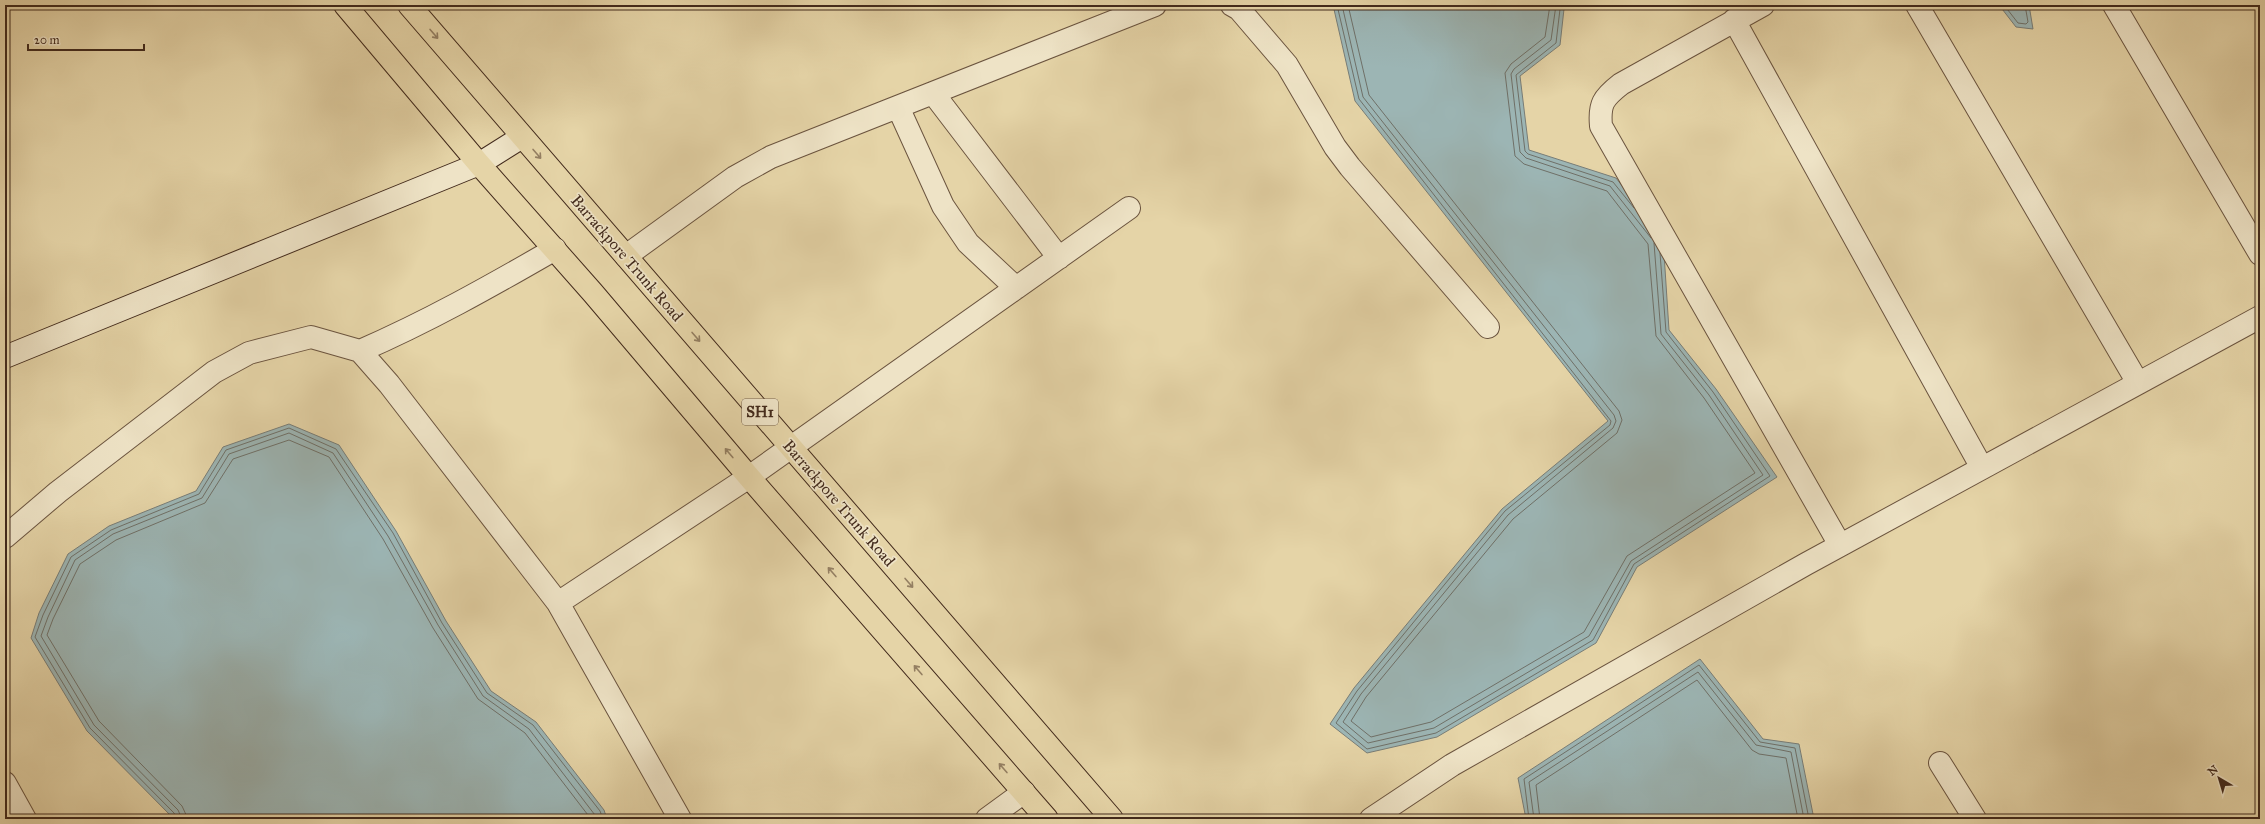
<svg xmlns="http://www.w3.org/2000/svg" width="2265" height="824" font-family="'IM FELL Great Primer',serif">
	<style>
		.water { fill: #9cb5b4; stroke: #787d77 }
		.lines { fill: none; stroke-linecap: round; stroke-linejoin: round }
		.shore { stroke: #6f7068; stroke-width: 1 }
		.lane-casing { stroke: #6b543f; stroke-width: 24 }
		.street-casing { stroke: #6b543f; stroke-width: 24 }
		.secondary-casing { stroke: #422a1c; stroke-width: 24 }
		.primary-casing { stroke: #422a1c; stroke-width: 24 }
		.lane { stroke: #eee3c6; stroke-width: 22 }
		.street { stroke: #eee3c6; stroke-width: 22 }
		.secondary { stroke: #eee3c6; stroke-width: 22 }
		.primary { stroke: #e5d4a7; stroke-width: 22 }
		.oneway { stroke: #947f62 }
		.labels { text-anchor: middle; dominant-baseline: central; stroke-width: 3.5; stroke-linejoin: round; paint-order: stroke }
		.shield { fill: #eee3c6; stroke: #76624f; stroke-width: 1 }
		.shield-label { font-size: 15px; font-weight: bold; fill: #422a1c }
		.street-label { font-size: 16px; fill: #422a1c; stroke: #eee3c6 }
	</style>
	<rect width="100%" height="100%" fill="#e5d4a7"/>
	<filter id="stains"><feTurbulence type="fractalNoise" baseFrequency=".005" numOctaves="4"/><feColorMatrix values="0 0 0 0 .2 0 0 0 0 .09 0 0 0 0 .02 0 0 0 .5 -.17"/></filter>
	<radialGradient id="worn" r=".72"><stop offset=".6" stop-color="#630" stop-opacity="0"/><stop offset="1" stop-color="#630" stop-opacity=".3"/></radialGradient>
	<path class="water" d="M 1333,5 L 1575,5 L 1564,9 L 1560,45 L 1520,76 L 1529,150 L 1616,178 L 1663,238 L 1669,330 L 1716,389 L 1777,477 L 1637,567 L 1596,643 L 1437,737 L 1367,753 L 1330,724 L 1354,688 L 1502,509 L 1608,421 L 1355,101 Z
		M 1999,5 L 2029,5 L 2033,29 L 2016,27 Z
		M 289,424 L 339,445 L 396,531 L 446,621 L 491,691 L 536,722 L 604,810 L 607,819 L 174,819 L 87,731 L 31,638 L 39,613 L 68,554 L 109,526 L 196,491 L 223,447 Z
		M 1700,659 L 1763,739 L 1799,744 L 1814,819 L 1526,819 L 1518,778 Z"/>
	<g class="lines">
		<path class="shore" d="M 1337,5 L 1359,99 L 1611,421 L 1610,425 L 1505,511 L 1357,691 L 1336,723 L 1367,749 L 1436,733 L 1593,640 L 1634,564 L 1770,476 L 1713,392 L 1666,332 L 1660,253
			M 1342,5 L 1363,97 L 1614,415 L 1616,421 L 1613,428 L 1508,515 L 1361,694 L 1343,722 L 1368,743 L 1434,728 L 1589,636 L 1631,561 L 1763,475 L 1709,395 L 1661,334 L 1654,243
			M 1348,5 L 1369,95 L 1619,411 L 1622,420 L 1617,433 L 1513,519 L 1366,697 L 1351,721 L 1371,737 L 1431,722 L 1584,632 L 1627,556 L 1755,473 L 1704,398 L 1656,336 L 1648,244 L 1607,191 L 1524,164 L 1515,156 L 1505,73 L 1511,64 L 1545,37 L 1550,5
			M 1556,5 L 1551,40 L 1514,69 L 1511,74 L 1520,152 L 1526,158 L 1610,186 L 1651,238
			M 1563,5 L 1560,9 L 1556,43 L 1516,75 L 1525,151 L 1528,154 L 1613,182 L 1634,208
			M 2004,5 L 2018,23 L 2026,24 L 2028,22 L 2025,5
			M 177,819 L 174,813 L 90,728 L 35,637 L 43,615 L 71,557 L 111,530 L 199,494 L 226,450 L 289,428 L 336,449 L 393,533 L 442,623 L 487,693 L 533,725 L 600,811 L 603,819
			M 182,819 L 178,810 L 94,725 L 41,636 L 48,617 L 75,560 L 113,534 L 202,498 L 229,454 L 289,433 L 333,453 L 388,536 L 438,625 L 483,696 L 529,729 L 598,819
			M 188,819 L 182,806 L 99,721 L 47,635 L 53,619 L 80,564 L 116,540 L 205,503 L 233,459 L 289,440 L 329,457 L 383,539 L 433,628 L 478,699 L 525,733 L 591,819
			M 1529,819 L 1524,779 L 1699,665 L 1760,742 L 1795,748 L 1809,819
			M 1534,819 L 1529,782 L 1698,672 L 1756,745 L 1791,752 L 1804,819
			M 1540,819 L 1536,785 L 1697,680 L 1752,750 L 1759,754 L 1786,758 L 1798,819"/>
		<g class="lane-casing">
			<path id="lane" d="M 360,351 C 427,322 491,286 555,249
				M 5,537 L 58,492 L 214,372 L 249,353 L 311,337 L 360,351 L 389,384 L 558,603 L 749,477
				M 558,603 L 680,819
				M 1940,763 L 1975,819
				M 5,783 L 25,819
				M 987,819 L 1024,792"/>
		</g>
		<g class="street-casing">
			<path id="street" d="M 1232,5 L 1239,9 L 1287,65 L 1335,147 L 1350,167 L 1488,327
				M 1763,5 L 1621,84 C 1603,98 1599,104 1601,126 L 1840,545
				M 1917,5 L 2138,383
				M 2114,5 L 2260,254
				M 1734,20 L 1982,468
				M 933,93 L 1059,258
				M 898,107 L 943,206 L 968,243 L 1016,288
				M 626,256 L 735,177 L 771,157 L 1155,5
				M 749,477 L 1129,208
				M 1371,819 L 1452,765 L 1806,564 L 2260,317"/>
		</g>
		<g class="secondary-casing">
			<path id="secondary" d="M 5,357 L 479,164 L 522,137"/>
		</g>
		<g class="primary-casing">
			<path id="primary" d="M 345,5 L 479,164 L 593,293 L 749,477 L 1047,819
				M 409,5 L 1112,819"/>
		</g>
		<use href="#lane" class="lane"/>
		<use href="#street" class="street"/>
		<use href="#secondary" class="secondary"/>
		<use href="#primary" class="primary"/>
	</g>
	<defs><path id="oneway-shaft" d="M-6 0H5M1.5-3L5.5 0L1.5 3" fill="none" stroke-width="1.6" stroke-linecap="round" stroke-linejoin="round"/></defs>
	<g class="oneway">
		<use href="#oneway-shaft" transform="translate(434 34) rotate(49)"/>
		<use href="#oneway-shaft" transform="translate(537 154) rotate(49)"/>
		<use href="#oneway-shaft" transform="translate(696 337) rotate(49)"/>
		<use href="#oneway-shaft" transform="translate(729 453) rotate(-130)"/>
		<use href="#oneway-shaft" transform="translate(832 572) rotate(-131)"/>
		<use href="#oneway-shaft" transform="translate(909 583) rotate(49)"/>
		<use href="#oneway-shaft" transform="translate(918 670) rotate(-131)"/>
		<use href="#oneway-shaft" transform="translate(1003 768) rotate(-131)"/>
	</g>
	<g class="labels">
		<rect class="shield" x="742" y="399" width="36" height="26" rx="3"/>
		<g class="shield-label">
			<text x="760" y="412">SH1</text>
		</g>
		<g class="street-label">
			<text transform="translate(627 258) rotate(49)">Barrackpore Trunk Road</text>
			<text transform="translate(839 503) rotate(49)">Barrackpore Trunk Road</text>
		</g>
	</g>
	<rect width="2265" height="824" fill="none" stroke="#e5d4a7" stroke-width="20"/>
	<rect x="6" y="6" width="2253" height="812" fill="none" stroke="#422a1c" stroke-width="2"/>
	<rect x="10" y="10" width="2245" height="804" fill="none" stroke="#422a1c"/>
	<g transform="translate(2219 778) rotate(322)" stroke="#eee3c6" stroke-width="3" paint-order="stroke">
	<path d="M0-3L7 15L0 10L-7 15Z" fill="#422a1c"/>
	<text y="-6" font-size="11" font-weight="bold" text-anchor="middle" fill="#422a1c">N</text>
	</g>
	<path d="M28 44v6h116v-6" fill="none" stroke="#422a1c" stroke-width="2"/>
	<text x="34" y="44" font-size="12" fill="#422a1c" stroke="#eee3c6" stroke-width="3" paint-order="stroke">20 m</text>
	<rect width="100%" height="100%" filter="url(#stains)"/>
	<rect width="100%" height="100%" fill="url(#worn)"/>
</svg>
